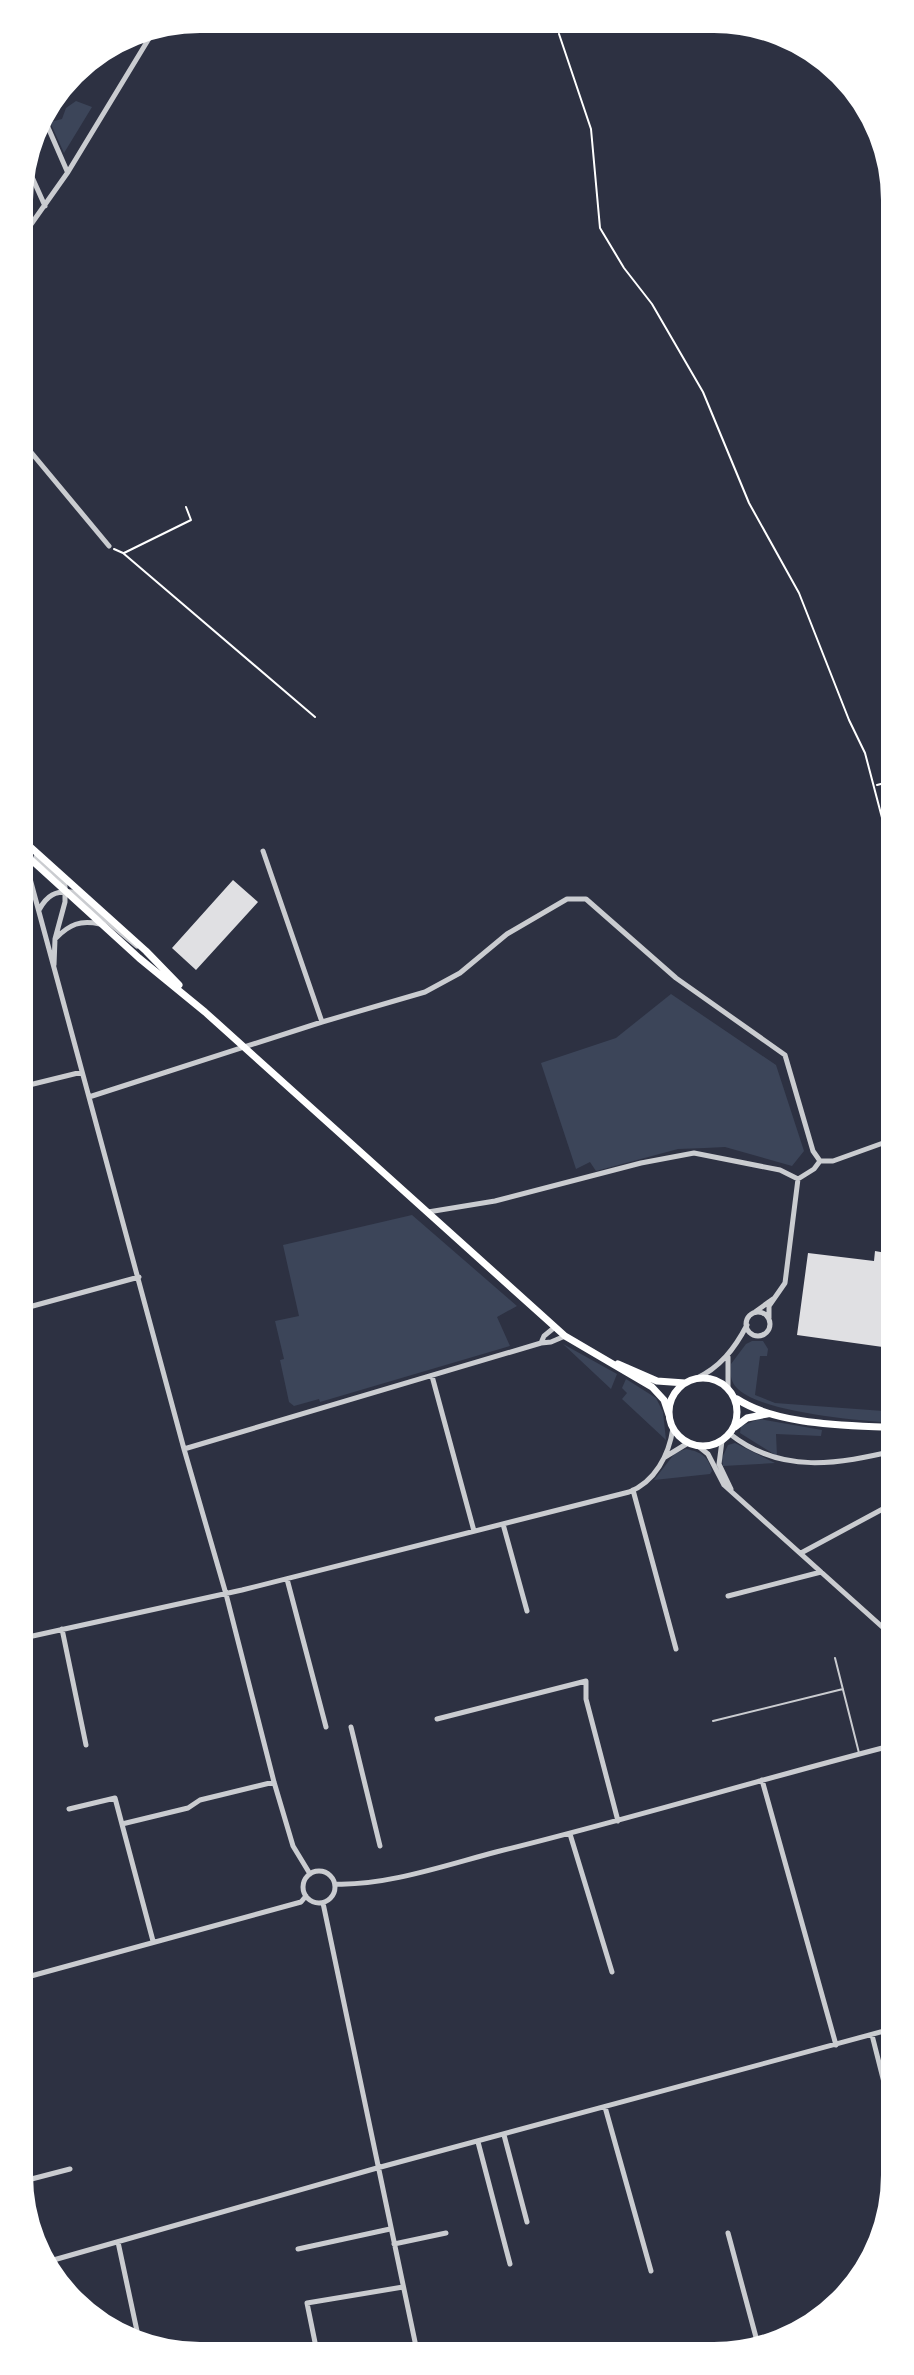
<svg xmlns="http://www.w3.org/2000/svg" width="914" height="2375" font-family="Literata,serif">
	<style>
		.green { fill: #3c4559 }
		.building { fill: #e0e0e3 }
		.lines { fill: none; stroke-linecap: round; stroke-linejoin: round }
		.path { stroke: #fff; stroke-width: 2 }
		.service { stroke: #caccd0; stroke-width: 2 }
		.minor { stroke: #caccd0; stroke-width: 5 }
		.primary { stroke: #fff; stroke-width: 7 }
		.rim { fill: none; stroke: #fff; stroke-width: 10 }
	</style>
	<rect width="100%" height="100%" fill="#2d3142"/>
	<path class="green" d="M 76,101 L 92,107 L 64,153 L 50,122 L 62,119 L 66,108 Z
		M 671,994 L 776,1065 L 804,1151 L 792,1166 L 725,1147 L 705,1148 L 678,1149 L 596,1171 L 590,1162 L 576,1169 L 541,1063 L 616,1038 Z
		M 412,1215 L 517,1306 L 497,1317 L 510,1346 L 320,1402 L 319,1399 L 294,1406 L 289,1402 L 280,1360 L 284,1359 L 275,1321 L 299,1316 L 283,1245 Z
		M 752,1341 L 763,1341 L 768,1349 L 767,1356 L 760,1356 L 755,1395 L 775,1403 L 897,1412 L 897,1423 C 863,1421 758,1413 736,1387 C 730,1380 730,1372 731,1364 L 746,1344 Z
		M 563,1344 L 617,1374 L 611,1389 Z
		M 626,1379 L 656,1398 L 663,1412 L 666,1440 L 622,1399 L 627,1393 L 622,1388 Z
		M 759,1419 L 822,1430 L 821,1436 L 776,1434 L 777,1456 L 740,1433 L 741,1426 Z
		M 735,1443 L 775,1463 L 723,1466 L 722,1458 L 728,1445 Z
		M 686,1449 C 701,1452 708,1456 712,1471 L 710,1474 L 654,1480 L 675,1453 Z"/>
	<path class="building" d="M 233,880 L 258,902 L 196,970 L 172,948 Z
		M 896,1084 L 897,1120 L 893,1121 L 881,1090 Z
		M 875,1251 L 897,1255 L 897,1349 L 797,1335 L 808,1253 L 874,1261 Z"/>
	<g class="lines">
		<path class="path" d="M 559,34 L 591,129 L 600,228 L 624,268 L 652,304 L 703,392 L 749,503 L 799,593 L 849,720 L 865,753 L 896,871
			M 114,549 L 123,553 L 315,717
			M 124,553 L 191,520 L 186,507
			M 877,785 L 896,780"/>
		<path class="service" d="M 835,1658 L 859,1753
			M 713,1721 L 843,1689"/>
		<path class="minor" d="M 302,15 L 307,29
			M 554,16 L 558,29
			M 40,109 L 67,171
			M 32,177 L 45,206
			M 15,247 L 68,172 L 159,22
			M 15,433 L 109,546
			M 17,850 L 29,875 L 184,1449 L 226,1594 L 274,1782 L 293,1846 L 310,1874
			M 263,851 L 322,1022
			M 36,857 L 65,883 L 65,902 L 55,939 L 54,965
			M 39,910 C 47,895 55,891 72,892 L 137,946
			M 56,938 C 70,924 80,920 100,924
			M 17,1088 L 82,1072
			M 89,1097 L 322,1022 L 425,992 L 460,973 L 507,934 L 567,899 L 586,899 L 676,978 L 785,1055 L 813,1151 L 820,1161
			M 820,1161 L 833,1161 L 897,1138
			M 428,1212 L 495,1201 L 641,1163 L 694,1153 L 780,1170 L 798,1179
			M 18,1310 L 139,1277
			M 755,1312 L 773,1299
			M746 1324a12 12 0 1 1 24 0a12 12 0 1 1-24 0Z
			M 769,1318 L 769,1306 L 785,1283 L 798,1179 L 814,1169 L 820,1161
			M 555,1327 L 544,1336 L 541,1343 L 551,1342 L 565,1336
			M 432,1376 L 474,1531
			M 695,1379 C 720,1368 735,1348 747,1325
			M 728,1388 L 728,1357
			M 730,1434 C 782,1475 838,1464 898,1450
			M 722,1441 L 719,1464 L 731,1489
			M 698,1446 L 708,1454 L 724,1485 L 898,1641
			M 184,1449 L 541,1343
			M 665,1457 L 688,1443
			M 633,1490 L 676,1649
			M 503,1524 L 527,1611
			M 801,1553 L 892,1504
			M 287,1579 L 326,1727
			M 728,1596 L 821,1572
			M 62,1629 L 86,1745
			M 19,1639 L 242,1590 L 629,1492 C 655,1482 669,1455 673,1428
			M 437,1719 L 586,1681 L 586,1699 L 618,1821
			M 351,1727 L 380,1846
			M 19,1768 L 26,1803
			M 762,1780 L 836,2045
			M 69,1809 L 115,1798 L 153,1941
			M 122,1824 L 188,1808 L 200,1800 L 274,1782
			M 570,1834 L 612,1972
			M303 1887a16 16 0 1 1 32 0a16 16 0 1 1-32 0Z
			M 335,1884 C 386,1886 446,1865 496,1852 C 631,1819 764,1778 898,1744
			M 323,1903 L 418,2356
			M 20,1979 L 301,1902 L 306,1896
			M 872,2035 L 899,2142
			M 605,2107 L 651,2271
			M 504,2135 L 527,2222
			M 478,2142 L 510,2264
			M 20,2182 L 70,2169
			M 728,2233 L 757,2341
			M 118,2242 L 140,2345
			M 394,2244 L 446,2233
			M 298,2249 L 390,2229
			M 43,2263 L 377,2168 L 899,2027
			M 689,2355 L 795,2333
			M 318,2357 L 307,2303 L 403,2287"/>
		<path class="primary" d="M 16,834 L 146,951 L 179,985
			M 16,846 L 139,958 L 205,1012 L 565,1336 L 652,1387 L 664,1400 L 669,1415
			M 618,1364 L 657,1381 L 685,1383
			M669 1412a34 34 0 1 1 68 0a34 34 0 1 1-68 0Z
			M 737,1399 C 778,1426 849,1425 897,1428
			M 735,1427 L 747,1418 L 767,1414"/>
	</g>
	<path d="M0 0H914V2375H0ZM200 28H714A172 172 0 0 1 886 200V2175A172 172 0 0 1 714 2347H200A172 172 0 0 1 28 2175V200A172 172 0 0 1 200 28Z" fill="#fff" fill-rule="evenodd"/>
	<path class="rim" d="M200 28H714A172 172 0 0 1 886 200V2175A172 172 0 0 1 714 2347H200A172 172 0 0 1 28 2175V200A172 172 0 0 1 200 28Z"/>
</svg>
